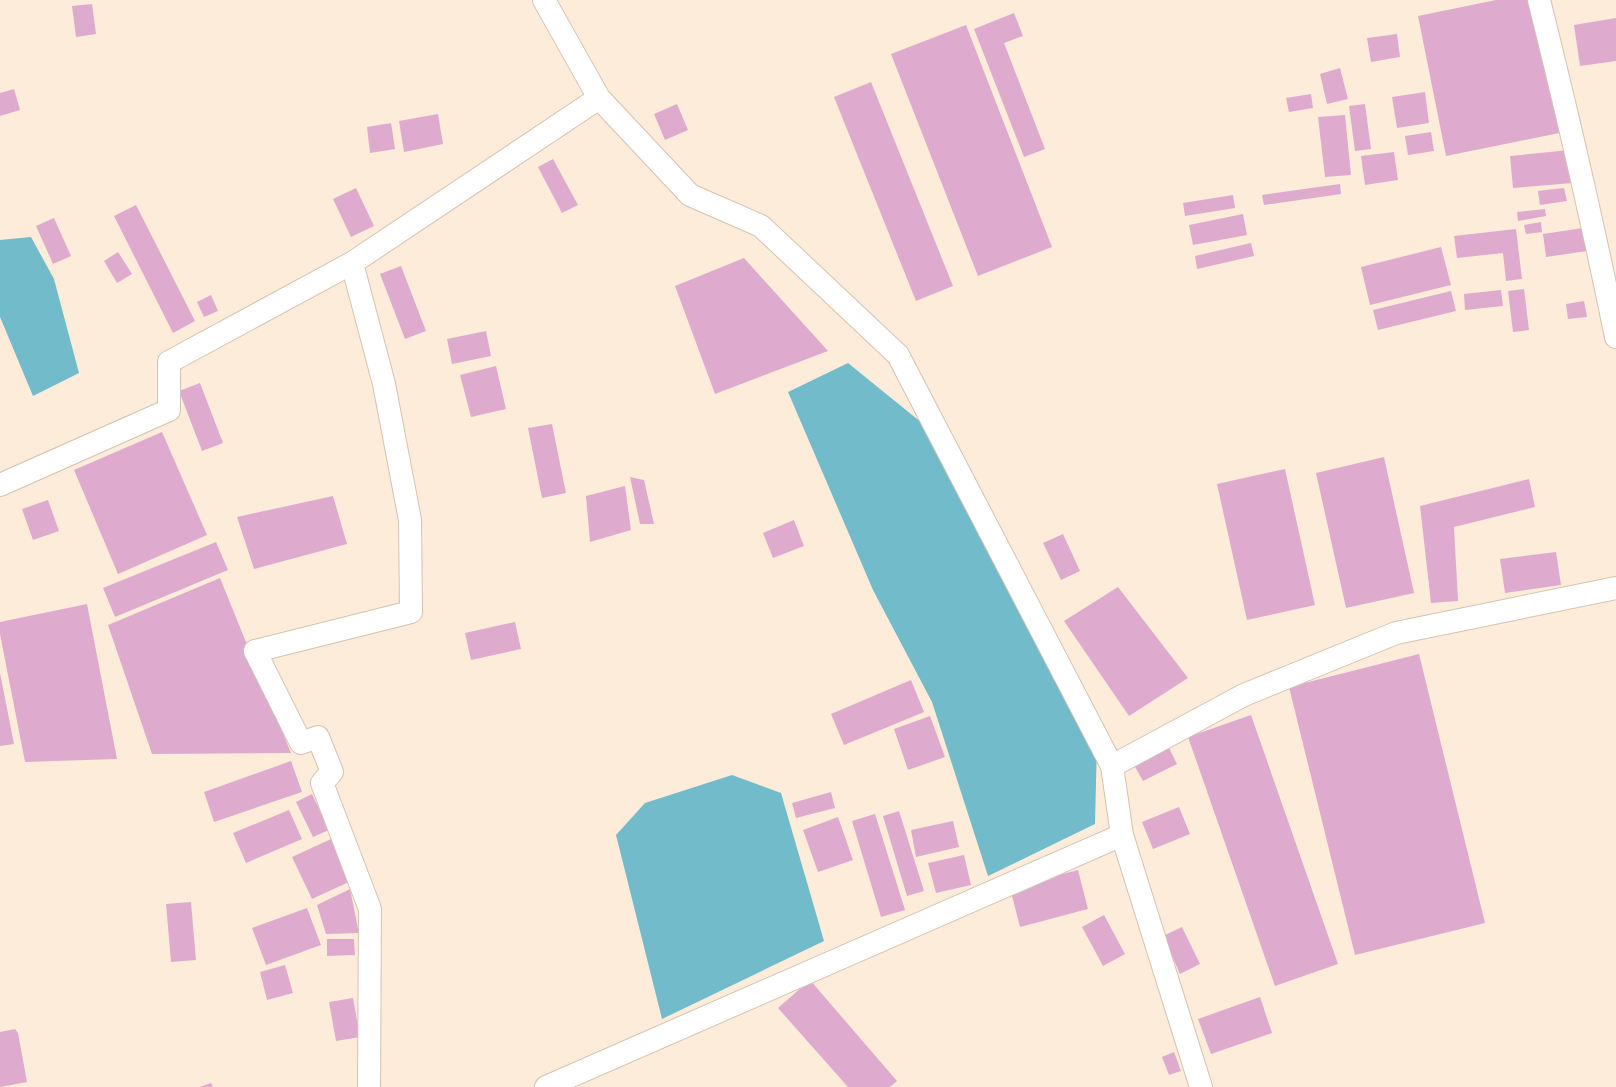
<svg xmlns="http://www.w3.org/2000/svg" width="1616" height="1087" font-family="Merriweather,serif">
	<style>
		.water { fill: #72bbcb }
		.building { fill: #deabcf }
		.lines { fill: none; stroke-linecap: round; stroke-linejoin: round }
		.minor-casing { stroke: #d4c3b1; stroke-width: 24 }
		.minor { stroke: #fff; stroke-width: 22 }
	</style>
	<rect width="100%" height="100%" fill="#fdecd9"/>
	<path class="water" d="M 31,237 L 54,279 L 79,373 L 33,396 L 0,317 L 0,240 Z
		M 848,363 L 922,423 L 1097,742 L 1095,824 L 988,876 L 932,702 L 873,590 L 788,392 Z
		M 732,775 L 781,793 L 824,941 L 662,1019 L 616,835 L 645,803 Z"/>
	<path class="building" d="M 1496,0 L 1537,0 L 1564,132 L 1446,156 L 1418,16 Z
		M 92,4 L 96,34 L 76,37 L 72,6 Z
		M 1014,13 L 1023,36 L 1004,43 L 1045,149 L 1024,157 L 974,29 Z
		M 1616,18 L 1616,61 L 1580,66 L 1574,25 Z
		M 966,25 L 1052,247 L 978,276 L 891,54 Z
		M 1397,34 L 1400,57 L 1371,62 L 1367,38 Z
		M 1340,68 L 1348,99 L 1327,104 L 1320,74 Z
		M 871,82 L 953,286 L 916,301 L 834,97 Z
		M 14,89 L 20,110 L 0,116 L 0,93 Z
		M 1425,92 L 1429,123 L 1397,128 L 1392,97 Z
		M 1311,94 L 1313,108 L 1289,112 L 1286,98 Z
		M 677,104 L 688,130 L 665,140 L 654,114 Z
		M 1365,104 L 1371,149 L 1355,151 L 1349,106 Z
		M 438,114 L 443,144 L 404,152 L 399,121 Z
		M 1345,115 L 1351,175 L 1325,177 L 1318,117 Z
		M 391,123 L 395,149 L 370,153 L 367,127 Z
		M 1431,132 L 1434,151 L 1408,155 L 1405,136 Z
		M 1570,150 L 1573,183 L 1513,188 L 1510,156 Z
		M 1394,152 L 1398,180 L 1365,185 L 1361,156 Z
		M 553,159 L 578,205 L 562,213 L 538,167 Z
		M 1340,184 L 1341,194 L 1264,205 L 1262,195 Z
		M 356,188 L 374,226 L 351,237 L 333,199 Z
		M 1564,188 L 1567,201 L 1540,205 L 1538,191 Z
		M 1233,195 L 1235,208 L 1185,216 L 1183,203 Z
		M 136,205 L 195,321 L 173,333 L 114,216 Z
		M 1545,209 L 1546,216 L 1518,221 L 1517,212 Z
		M 1243,214 L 1247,235 L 1193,245 L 1189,225 Z
		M 54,218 L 71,256 L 53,264 L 36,226 Z
		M 1541,222 L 1542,232 L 1526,234 L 1524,225 Z
		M 1583,228 L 1587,251 L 1546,257 L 1543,234 Z
		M 1516,229 L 1522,279 L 1506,281 L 1503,253 L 1457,258 L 1454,236 Z
		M 1251,243 L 1254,256 L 1197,269 L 1195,256 Z
		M 1441,247 L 1451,285 L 1370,305 L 1361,267 Z
		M 118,252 L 132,274 L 117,283 L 104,261 Z
		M 744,258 L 828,351 L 715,394 L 675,286 Z
		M 401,266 L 426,331 L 405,339 L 380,274 Z
		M 1524,289 L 1529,330 L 1513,332 L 1508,291 Z
		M 1501,290 L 1503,306 L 1465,310 L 1464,294 Z
		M 1451,291 L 1456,311 L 1378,330 L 1373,310 Z
		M 211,295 L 218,311 L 204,317 L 197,302 Z
		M 1584,301 L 1587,317 L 1568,319 L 1566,304 Z
		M 486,331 L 491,356 L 452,364 L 447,339 Z
		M 496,366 L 506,409 L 471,417 L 460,375 Z
		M 200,383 L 223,443 L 202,451 L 179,391 Z
		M 552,424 L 566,493 L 542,498 L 528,428 Z
		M 162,432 L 207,535 L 118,574 L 74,470 Z
		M 1384,457 L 1414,593 L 1346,608 L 1316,473 Z
		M 1285,469 L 1315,605 L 1247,620 L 1217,484 Z
		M 630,477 L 644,480 L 654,524 L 640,524 Z
		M 1529,479 L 1535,507 L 1454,527 L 1458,601 L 1431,603 L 1420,506 Z
		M 625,486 L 631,530 L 590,542 L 586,496 Z
		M 333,496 L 347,544 L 254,569 L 237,517 Z
		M 48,500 L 59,531 L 33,540 L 22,509 Z
		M 794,520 L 804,546 L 773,558 L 763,533 Z
		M 1063,534 L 1080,571 L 1061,580 L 1043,543 Z
		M 216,542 L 228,570 L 115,617 L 103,588 Z
		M 1556,552 L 1561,585 L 1505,593 L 1500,559 Z
		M 220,578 L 291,753 L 152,754 L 108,625 Z
		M 1118,587 L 1188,678 L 1129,716 L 1064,621 Z
		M 87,604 L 117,759 L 25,762 L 0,634 L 0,622 Z
		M 515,622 L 521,649 L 471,660 L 465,633 Z
		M 1419,654 L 1485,923 L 1355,955 L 1289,687 Z
		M 0,673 L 14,744 L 0,746 Z
		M 911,680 L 924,712 L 844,745 L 831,714 Z
		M 1251,715 L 1338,964 L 1275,986 L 1188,737 Z
		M 930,716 L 945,757 L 908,770 L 894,729 Z
		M 1169,748 L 1177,764 L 1143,781 L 1134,765 Z
		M 291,761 L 302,792 L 214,822 L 204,792 Z
		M 831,792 L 835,808 L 796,818 L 792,803 Z
		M 312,794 L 329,830 L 313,837 L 296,802 Z
		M 1179,807 L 1190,834 L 1153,849 L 1142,822 Z
		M 289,810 L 302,839 L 246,863 L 233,833 Z
		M 899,811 L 924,891 L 907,896 L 883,816 Z
		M 875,814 L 905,910 L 881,917 L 852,821 Z
		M 838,817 L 853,860 L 818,872 L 803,830 Z
		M 953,821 L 959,847 L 916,857 L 911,830 Z
		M 331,839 L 351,881 L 312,899 L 292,857 Z
		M 964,855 L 971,885 L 936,893 L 928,863 Z
		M 1078,870 L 1088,909 L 1020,927 L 1010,888 Z
		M 350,889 L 359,933 L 326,934 L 317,905 Z
		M 191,902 L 196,960 L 171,962 L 166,904 Z
		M 307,908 L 321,945 L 266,965 L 252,928 Z
		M 1104,915 L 1125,954 L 1103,966 L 1082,927 Z
		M 1182,927 L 1200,964 L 1180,974 L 1163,936 Z
		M 327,939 L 354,939 L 355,955 L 327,956 Z
		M 285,965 L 293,993 L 267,1000 L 260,972 Z
		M 810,980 L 897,1081 L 890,1087 L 848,1087 L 778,1008 Z
		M 1260,997 L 1272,1033 L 1211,1054 L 1198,1019 Z
		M 353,998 L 360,1037 L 336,1041 L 329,1002 Z
		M 15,1029 L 18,1033 L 27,1082 L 0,1087 L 0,1032 Z
		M 1174,1052 L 1181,1071 L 1169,1075 L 1162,1057 Z
		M 211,1083 L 213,1087 L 200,1087 Z"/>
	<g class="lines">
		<g class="minor-casing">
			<path id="minor" d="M 544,0 L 599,98 L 690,195 L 761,226 L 898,355 L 1112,766 L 1122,835 L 1201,1087
				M 1539,0 C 1567,112 1593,224 1616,337
				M 352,263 L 384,384 L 410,520 L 411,612 L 255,651 L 301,743 L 318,737 L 332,772 L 322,783 L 370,909 L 369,1087
				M 0,485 L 169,410 L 169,362 L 352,263 L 599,98
				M 1112,766 L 1244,695 L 1396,633 L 1616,588
				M 546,1087 L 1122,835"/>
		</g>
		<use href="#minor" class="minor"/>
	</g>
</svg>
